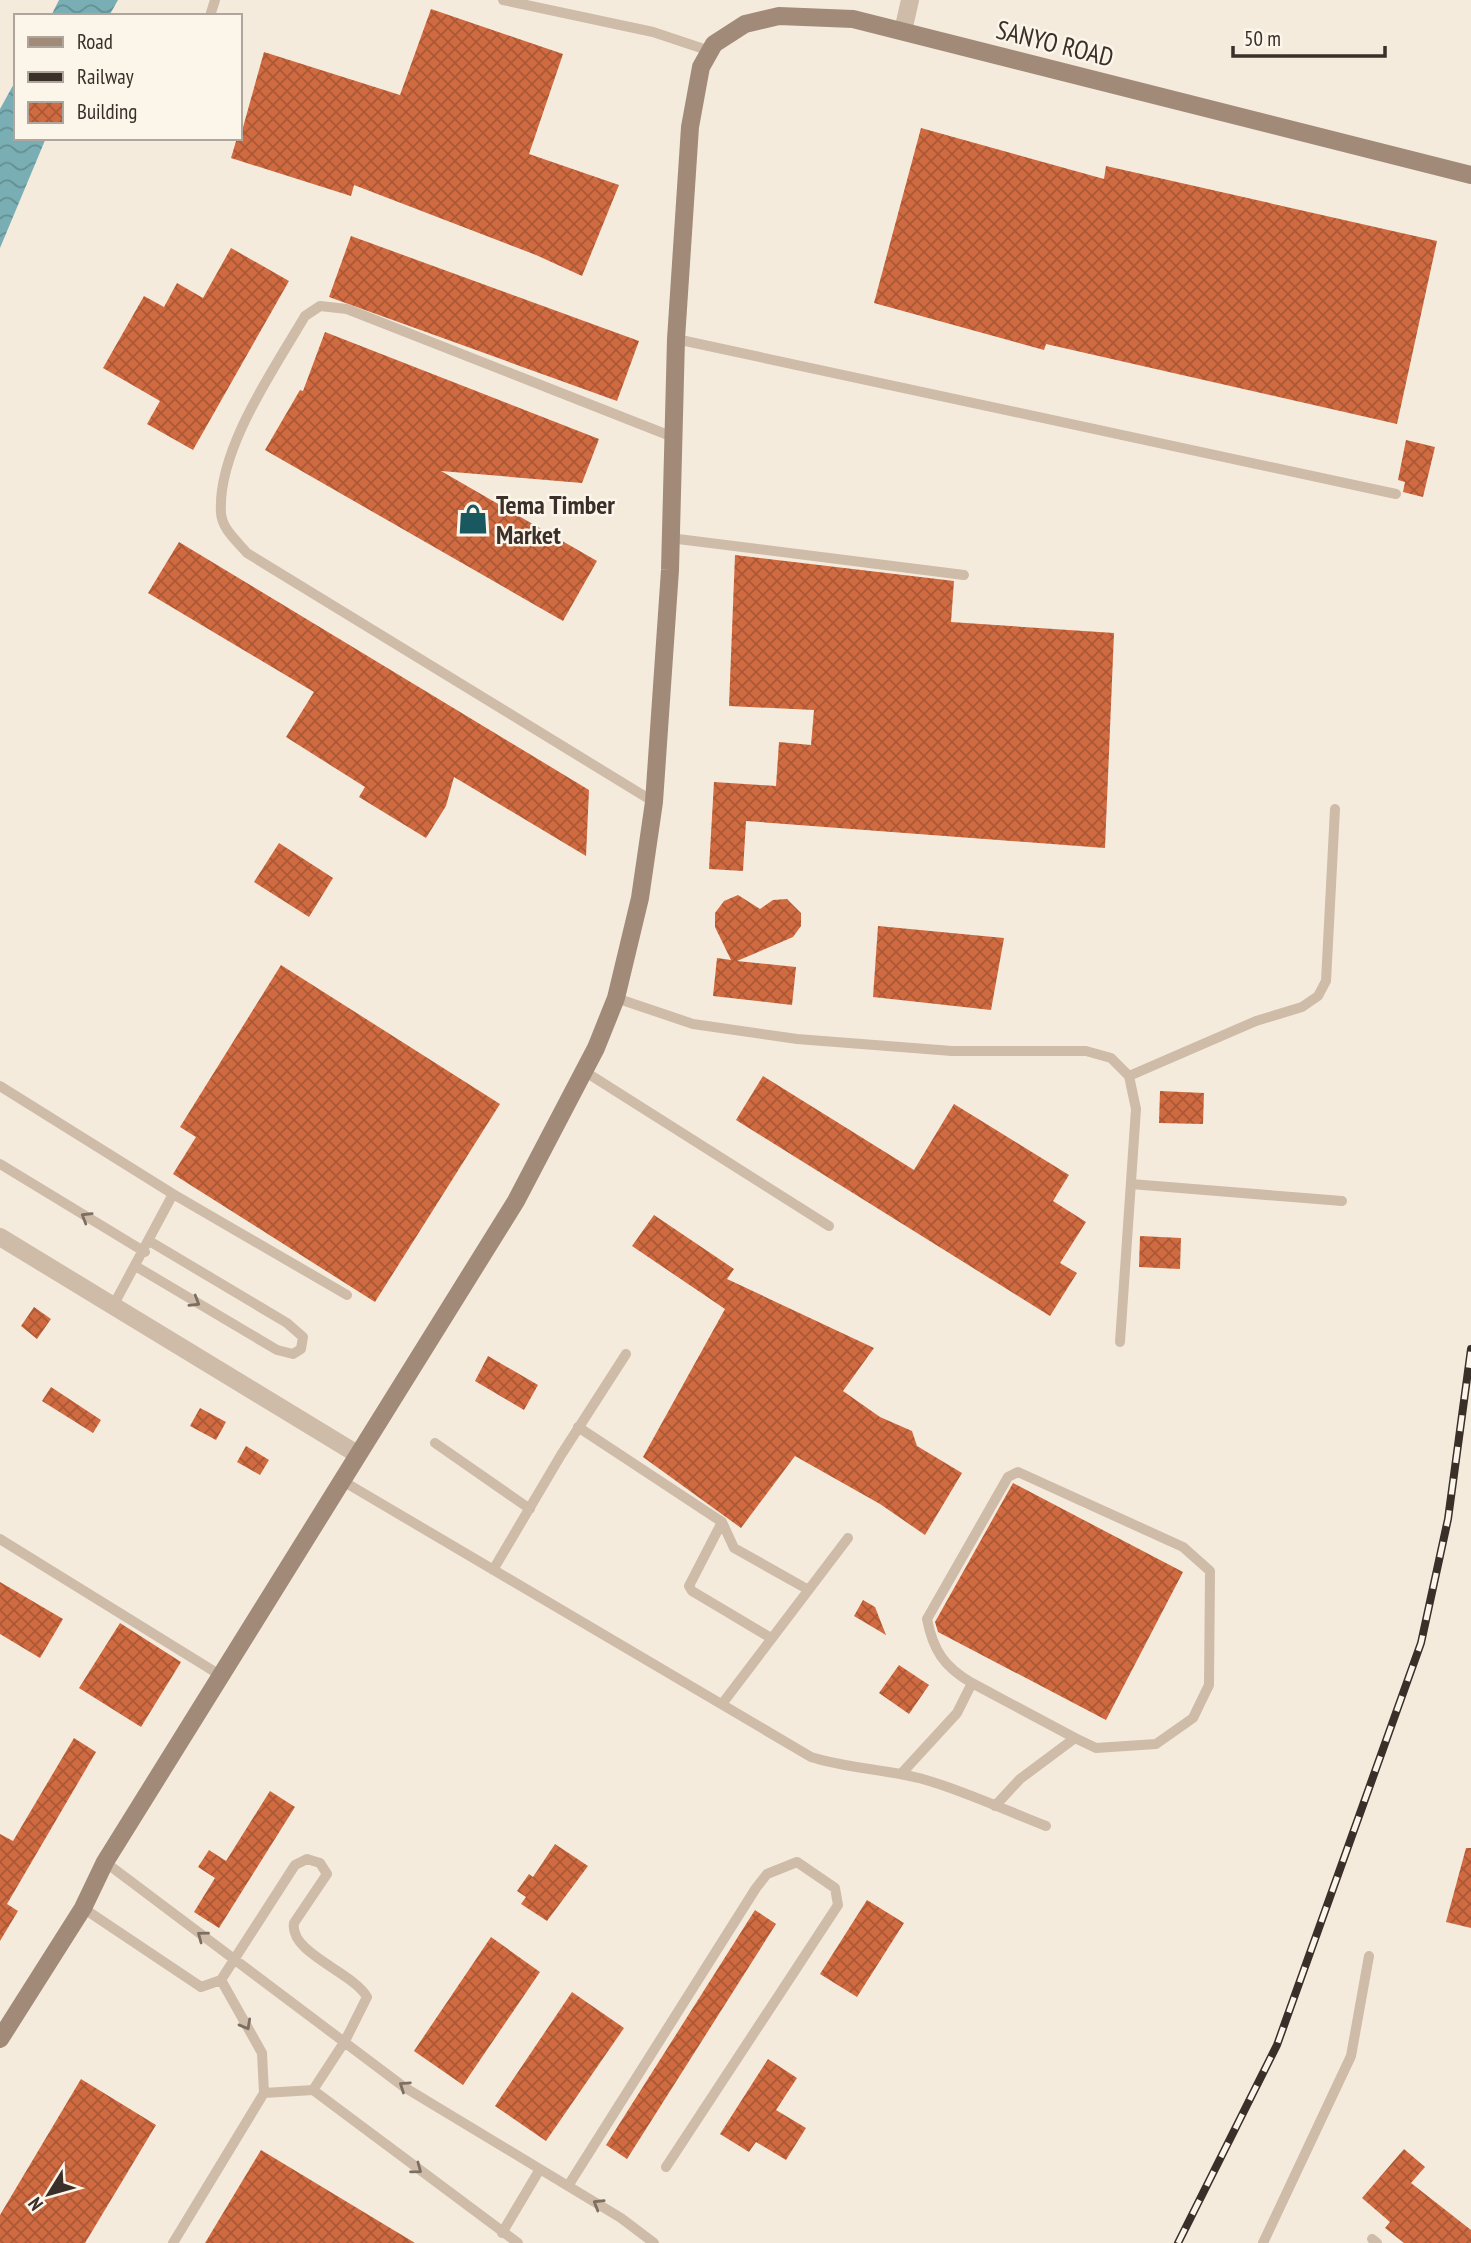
<svg xmlns="http://www.w3.org/2000/svg" width="1471" height="2243" font-family="'PT Sans Narrow',sans-serif">
	<style>
		.water { fill: url(#water-waves) }
		.building { fill: url(#building-cross-hatch) }
		.lines { fill: none; stroke-linecap: round; stroke-linejoin: round }
		.lane { stroke: #cebba8; stroke-width: 10 }
		.street { stroke: #cebba8; stroke-width: 18 }
		.secondary { stroke: #a28a79; stroke-width: 18 }
		.rail-casing { stroke: #3a2f29; stroke-width: 8 }
		.rail { stroke: #fbf5ea; stroke-width: 5; stroke-dasharray: 16; stroke-linecap: butt }
		.oneway { stroke: #7d6e62 }
		.labels { text-anchor: middle; dominant-baseline: central; stroke-width: 5; stroke-linejoin: round; paint-order: stroke }
		.street-label { font-size: 26px; fill: #3a2f29; stroke: #fbf5ea }
		.poi-label { font-size: 26px; font-weight: bold; fill: #3a2f29; stroke: #fbf5ea; text-anchor: start }
	</style>
	<defs>
		<pattern id="water-waves" width="16" height="10" patternUnits="userSpaceOnUse" patternTransform="scale(1.75)"><rect width="16" height="10" fill="#79afb4"/><path d="M0 5q4-4 8 0t8 0" fill="none" stroke="#648f92"/></pattern>
		<pattern id="building-cross-hatch" width="8" height="8" patternUnits="userSpaceOnUse" patternTransform="scale(1.75)"><rect width="8" height="8" fill="#d06a40"/><path d="M0 0l8 8M0 8l8-8" fill="none" stroke="#aa5836"/></pattern>
	</defs>
	<rect width="100%" height="100%" fill="#f5ebdd"/>
	<path class="water" d="M 59,0 L 118,0 L 109,16 L 51,16 Z
		M 16,80 L 16,138 L 46,138 L 0,248 L 0,109 Z"/>
	<path class="building" d="M 431,9 L 563,54 L 529,154 L 619,185 L 582,276 L 536,255 L 354,185 L 351,196 L 231,158 L 237,138 L 240,138 L 264,52 L 400,95 Z
		M 921,128 L 1104,179 L 1106,166 L 1437,241 L 1397,424 L 1046,344 L 1044,350 L 874,303 Z
		M 351,236 L 639,341 L 617,401 L 329,297 Z
		M 231,248 L 289,281 L 193,450 L 147,424 L 160,401 L 103,368 L 144,296 L 164,307 L 177,283 L 203,298 Z
		M 325,332 L 599,439 L 582,483 L 441,471 L 597,561 L 563,621 L 265,450 L 300,390 L 303,391 Z
		M 1406,440 L 1435,447 L 1423,497 L 1403,492 L 1405,482 L 1398,480 Z
		M 179,542 L 589,790 L 586,856 L 454,777 L 446,806 L 426,838 L 359,797 L 365,787 L 286,737 L 314,692 L 148,593 Z
		M 735,555 L 954,581 L 951,622 L 1114,633 L 1105,848 L 746,821 L 743,871 L 709,869 L 714,782 L 776,786 L 779,742 L 811,745 L 814,710 L 729,706 Z
		M 279,843 L 333,878 L 309,917 L 254,882 Z
		M 738,895 L 760,909 L 773,900 L 787,899 L 801,913 L 801,926 L 793,937 L 737,961 L 796,967 L 792,1005 L 713,996 L 717,958 L 731,960 L 715,927 L 715,913 L 724,901 Z
		M 878,926 L 1004,938 L 991,1010 L 873,997 Z
		M 281,965 L 500,1104 L 375,1302 L 173,1174 L 196,1137 L 180,1127 Z
		M 763,1076 L 914,1170 L 954,1104 L 1069,1175 L 1053,1201 L 1086,1222 L 1060,1263 L 1077,1273 L 1050,1316 L 736,1120 Z
		M 1160,1091 L 1204,1093 L 1203,1124 L 1159,1123 Z
		M 654,1215 L 734,1269 L 727,1279 L 874,1348 L 843,1391 L 880,1417 L 912,1431 L 917,1446 L 962,1473 L 925,1535 L 880,1504 L 795,1456 L 741,1528 L 643,1457 L 725,1309 L 632,1246 Z
		M 1140,1236 L 1181,1238 L 1180,1269 L 1139,1267 Z
		M 34,1307 L 51,1319 L 37,1339 L 21,1326 Z
		M 488,1356 L 538,1385 L 524,1410 L 475,1381 Z
		M 51,1387 L 101,1420 L 93,1433 L 42,1401 Z
		M 200,1408 L 226,1422 L 216,1440 L 190,1426 Z
		M 246,1446 L 269,1460 L 260,1475 L 237,1462 Z
		M 1013,1483 L 1183,1572 L 1106,1720 L 938,1632 L 935,1622 Z
		M 0,1582 L 63,1619 L 40,1658 L 0,1634 Z
		M 863,1600 L 875,1607 L 886,1635 L 854,1616 Z
		M 120,1623 L 181,1662 L 141,1727 L 79,1688 Z
		M 899,1665 L 929,1685 L 909,1714 L 879,1693 Z
		M 74,1738 L 96,1752 L 7,1904 L 18,1911 L 0,1941 L 0,1834 L 13,1841 Z
		M 270,1791 L 295,1807 L 219,1928 L 194,1912 L 215,1878 L 198,1867 L 209,1850 L 226,1861 Z
		M 555,1844 L 588,1866 L 547,1921 L 521,1904 L 526,1897 L 517,1891 L 529,1874 L 533,1877 Z
		M 1466,1848 L 1471,1848 L 1471,1928 L 1446,1922 Z
		M 867,1900 L 904,1923 L 857,1997 L 820,1974 Z
		M 755,1910 L 776,1924 L 627,2159 L 606,2145 Z
		M 491,1937 L 540,1972 L 463,2085 L 414,2051 Z
		M 572,1992 L 624,2028 L 546,2141 L 495,2106 Z
		M 768,2059 L 797,2078 L 776,2110 L 806,2128 L 786,2160 L 756,2142 L 749,2152 L 720,2134 Z
		M 81,2079 L 156,2125 L 85,2243 L 0,2243 L 0,2215 Z
		M 1404,2149 L 1425,2167 L 1411,2183 L 1471,2230 L 1471,2243 L 1404,2243 L 1385,2228 L 1390,2222 L 1362,2198 Z
		M 261,2150 L 415,2243 L 205,2243 Z"/>
	<g class="lines">
		<path class="lane" d="M 503,0 L 653,32 L 710,51
			M 210,16 L 215,0
			M 676,339 L 1396,494
			M 670,538 L 964,575
			M 654,802 L 247,553 C 237,541 222,529 221,513 C 217,450 274,369 305,316 L 320,306 L 347,309 L 673,437
			M 616,998 L 693,1024 L 797,1039 L 952,1051 L 1086,1051 L 1111,1058 L 1129,1076 L 1136,1109 L 1120,1342
			M 584,1071 L 829,1226
			M 1129,1076 L 1256,1021 L 1302,1007 L 1318,996 L 1326,981 L 1335,809
			M 0,1086 L 173,1194 L 113,1306
			M 0,1164 L 145,1252
			M 1131,1184 L 1342,1201
			M 173,1194 L 347,1295
			M 137,1267 L 277,1350 L 293,1354 L 301,1349 L 303,1337 L 287,1323 L 151,1242
			M 578,1427 L 722,1522 L 734,1548 L 807,1589
			M 435,1443 L 530,1509
			M 341,1480 L 811,1757 C 848,1769 888,1769 926,1780 C 967,1792 1007,1811 1046,1826
			M 722,1522 L 689,1586 L 692,1591 L 771,1638
			M 0,1539 L 220,1675
			M 493,1570 L 561,1455 L 626,1354
			M 972,1683 L 1075,1738
			M 722,1704 L 848,1538
			M 901,1774 L 957,1713 L 972,1683 C 944,1667 933,1650 927,1619 L 1008,1477 L 1018,1472 L 1183,1547 L 1210,1571 L 1209,1685 L 1193,1718 L 1156,1744 L 1096,1748 L 1075,1738 L 1020,1779 L 995,1806
			M 105,1862 L 404,2087 L 621,2218 L 654,2243
			M 83,1908 L 201,1987 L 221,1980 L 262,2053 L 264,2093 L 313,2090 L 518,2243
			M 221,1980 L 295,1865 L 307,1859 L 320,1863 L 327,1874 L 294,1923 C 289,1953 353,1972 367,1997 L 345,2041 L 313,2090
			M 568,2186 L 756,1888 L 767,1874 L 797,1862 L 835,1888 L 838,1905 L 666,2167
			M 502,2233 L 540,2169
			M 1372,2239 L 1377,2243
			M 173,2243 L 264,2093
			M 1263,2243 L 1351,2056 L 1369,1956"/>
		<path class="street" d="M 903,31 L 910,0
			M 0,1237 L 357,1454"/>
		<path class="secondary" d="M 0,2039 L 83,1908 L 105,1862 L 516,1201 L 596,1048 L 616,998 L 640,898 L 654,802 L 670,570 L 676,339 L 690,127 L 701,67 L 714,44 L 745,24 L 779,16 L 853,19 L 1471,175"/>
		<g class="rail-casing">
			<path id="rail" d="M 1178,2243 L 1277,2045 L 1421,1643 L 1448,1519 L 1471,1349"/>
		</g>
		<use href="#rail" class="rail"/>
	</g>
	<defs><path id="oneway-chevron" d="M-2-3.5L2.5 0L-2 3.5" fill="none" stroke-width="1.6" stroke-linecap="round" stroke-linejoin="round" transform="scale(1.75)"/></defs>
	<g class="oneway">
		<use href="#oneway-chevron" transform="translate(86 1217) rotate(-149)"/>
		<use href="#oneway-chevron" transform="translate(195 1302) rotate(31)"/>
		<use href="#oneway-chevron" transform="translate(202 1936) rotate(-143)"/>
		<use href="#oneway-chevron" transform="translate(246 2025) rotate(61)"/>
		<use href="#oneway-chevron" transform="translate(404 2086) rotate(-146)"/>
		<use href="#oneway-chevron" transform="translate(417 2169) rotate(37)"/>
		<use href="#oneway-chevron" transform="translate(598 2204) rotate(-149)"/>
	</g>
	<defs>
		<g id="shop-bare" transform="scale(2.415)"><path d="M-5-2.5h2.3a2.7 3.5 0 0 1 5.4 0H5L5.5 6h-11ZM-1.5-2.5h3a1.5 2.3 0 0 0-3 0Z" fill="#1a5860" stroke="#fbf5ea" stroke-width="2.5" paint-order="stroke"/></g>
	</defs>
	<g fill-rule="evenodd">
		<use href="#shop-bare" x="473" y="519"/>
	</g>
	<g class="labels">
		<g class="street-label">
			<text transform="translate(1055 43) rotate(14)">SANYO ROAD</text>
		</g>
		<g class="poi-label">
			<text x="496" y="504">Tema Timber<tspan x="496" dy="30">Market</tspan></text>
		</g>
	</g>
	<rect x="14" y="14" width="228" height="126" fill="#fbf5ea" stroke="#aea69d" stroke-width="2"/>
	<rect x="28" y="37" width="35" height="10" fill="#a28a79" stroke="#aea69d" stroke-width="2"/>
	<text x="77" y="49" font-size="21" fill="#3a2f29">Road</text>
	<rect x="28" y="72" width="35" height="10" fill="#3a2f29" stroke="#aea69d" stroke-width="2"/>
	<text x="77" y="84" font-size="21" fill="#3a2f29">Railway</text>
	<rect x="28" y="102" width="35" height="21" fill="url(#building-cross-hatch)" stroke="#aea69d" stroke-width="2"/>
	<text x="77" y="119" font-size="21" fill="#3a2f29">Building</text>
	<g transform="translate(49 2194) rotate(233)" stroke="#fbf5ea" stroke-width="5" paint-order="stroke">
	<path d="M0-5L12 26L0 18L-12 26Z" fill="#3a2f29"/>
	<text y="-10" font-size="19" font-weight="bold" text-anchor="middle" fill="#3a2f29">N</text>
	</g>
	<path d="M1233 46v10h152v-10" fill="none" stroke="#3a2f29" stroke-width="3.5"/>
	<text x="1244" y="46" font-size="21" fill="#3a2f29" stroke="#fbf5ea" stroke-width="5" paint-order="stroke">50 m</text>
</svg>
